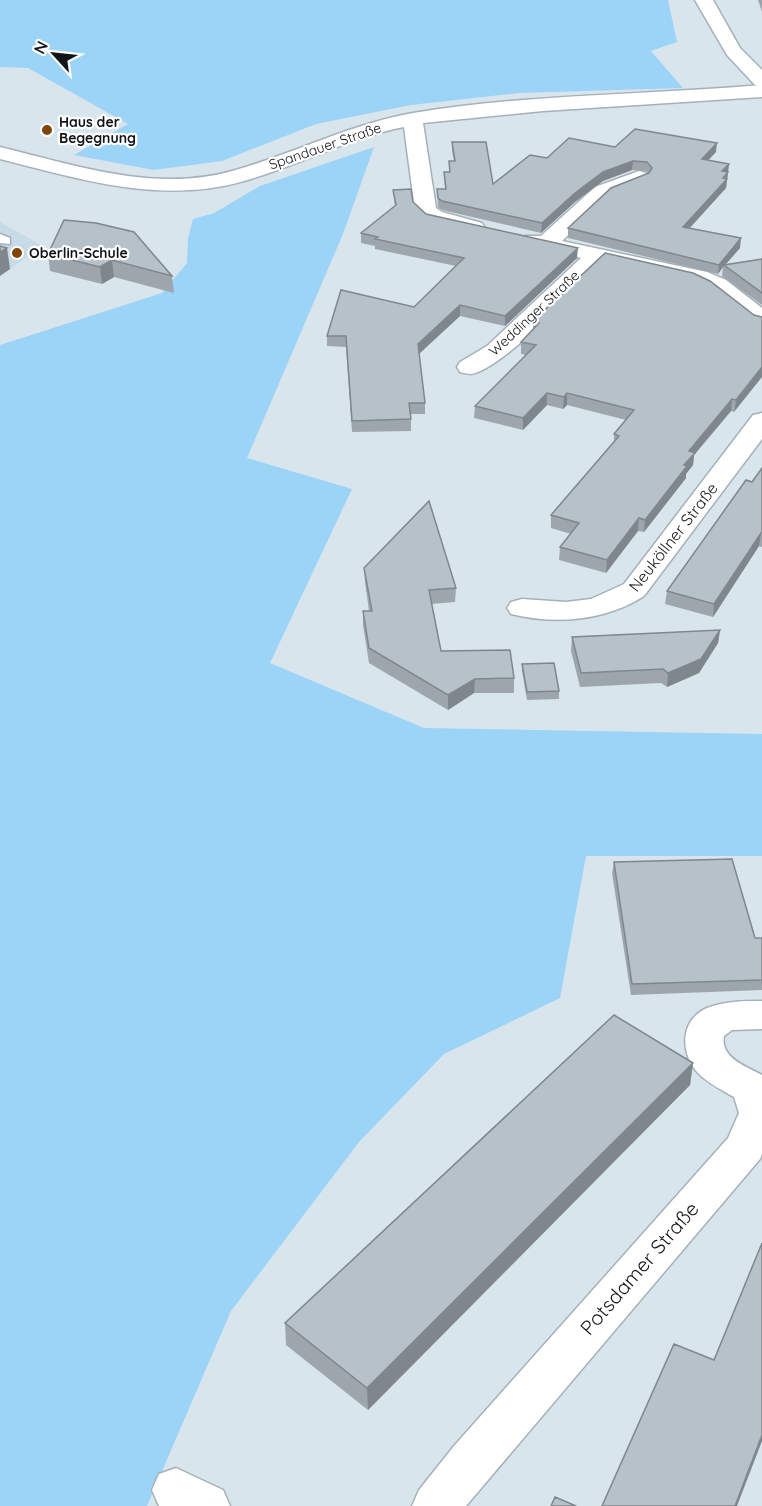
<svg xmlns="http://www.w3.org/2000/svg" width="762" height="1506" font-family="Quicksand,sans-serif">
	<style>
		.built { fill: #c7dae7 }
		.green { fill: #9cd4f8 }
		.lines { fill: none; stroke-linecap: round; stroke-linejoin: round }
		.lane-casing { stroke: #a5b1b8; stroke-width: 3 }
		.street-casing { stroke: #a5b1b8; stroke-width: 3 }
		.secondary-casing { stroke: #a5b1b8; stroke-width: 3 }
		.lane { fill: #fff; fill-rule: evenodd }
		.street { fill: #fff; fill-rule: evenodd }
		.secondary { fill: #fff; fill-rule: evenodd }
		.wall { fill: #9da6ad }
		.shaded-wall { fill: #7f878d }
		.building { fill: #b6c1c9; stroke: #7f878d; stroke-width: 1.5 }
		.poi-dot { fill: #824404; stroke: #fff; stroke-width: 2 }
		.labels { text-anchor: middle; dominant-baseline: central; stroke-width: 4.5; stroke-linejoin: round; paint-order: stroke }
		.far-poi-label { font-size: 14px; font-weight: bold; fill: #111518; stroke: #fff; text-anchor: start }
		.far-street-label { font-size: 14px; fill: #111518; stroke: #fff }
		.street-label { font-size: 16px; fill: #111518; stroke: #fff }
		.near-street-label { font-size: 20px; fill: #111518; stroke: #fff }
	</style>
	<rect width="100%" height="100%" fill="#d9e5ed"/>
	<path class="built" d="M 0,222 L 43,246 L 0,276 Z"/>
	<path class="green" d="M 0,0 L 668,0 L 677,42 L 651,51 L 683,88 L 520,93 L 411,105 L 316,124 L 222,161 L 154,170 L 74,155 L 128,124 L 28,68 L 0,67 Z
		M 374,147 L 343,234 L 247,458 L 352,489 L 270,663 L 424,728 L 762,734 L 762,856 L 586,856 L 560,998 L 444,1054 L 359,1142 L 231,1311 L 147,1506 L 0,1506 L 0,345 L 162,293 L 187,263 L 188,239 L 193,219 L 214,213 L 260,186 Z"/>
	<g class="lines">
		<g class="lane-casing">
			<path id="lane" d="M 0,234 L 10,238 L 10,244 L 0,243 Z"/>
		</g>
		<g class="street-casing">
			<path id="street" d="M 762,85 L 762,97 L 543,111 L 423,123 L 436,208 L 442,212 L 482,223 L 485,228 L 482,233 L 474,235 L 426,222 L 415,210 L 404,127 C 348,138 298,166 244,181 C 161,205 80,179 0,159 L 0,147 C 74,165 156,193 232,171 C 294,154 350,124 413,113 C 528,94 646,95 762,85 Z
				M 639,171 L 646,173 L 649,177 L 646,181 L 609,195 L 562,241 L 707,272 L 726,280 L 762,308 L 762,327 L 754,325 L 710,290 L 692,282 L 602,263 C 570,293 517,355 478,372 C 472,375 467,374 460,372 L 457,367 L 460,362 L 487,346 L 581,258 L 525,246 L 522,241 L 525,236 L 541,236 L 595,187 Z
				M 762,413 L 762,439 L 644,596 C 605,621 556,625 511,614 L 507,608 L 511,602 L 522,599 L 566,602 L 591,599 L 624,584 L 753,415 Z
				M 762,1001 L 762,1029 L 732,1030 L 724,1036 C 720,1058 746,1066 762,1075 L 762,1154 L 760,1159 L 466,1506 L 412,1506 L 419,1490 L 454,1446 L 728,1138 L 739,1113 L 734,1097 C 722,1090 709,1084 699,1074 C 680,1055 679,1020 707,1008 C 725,1001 743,1001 762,1001 Z
				M 176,1468 L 223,1490 L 230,1506 L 159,1506 L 152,1490 L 159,1474 Z"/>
		</g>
		<g class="secondary-casing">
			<path id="secondary" d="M 695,0 L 713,0 L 740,48 L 762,70 L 762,87 L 755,85 L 727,55 Z"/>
		</g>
		<use href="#lane" class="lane"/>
		<use href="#street" class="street"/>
		<use href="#secondary" class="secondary"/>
	</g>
	<path class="wall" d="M 758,0 L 762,0 L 762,12 Z
		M 452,142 L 493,184 L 547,158 L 615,147 L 716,152 L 708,160 L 729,164 L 726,188 L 690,228 L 740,248 L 726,264 L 762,259 L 762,305 L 722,276 L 723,267 L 718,274 L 568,238 L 568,228 L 648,173 L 646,171 L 632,170 L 603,181 L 575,202 L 541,233 L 442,210 L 438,207 L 437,189 L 445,189 L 444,172 L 449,172 L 449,161 L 454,161 L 452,151 Z
		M 393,190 L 413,202 L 426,214 L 577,258 L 505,326 L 460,316 L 419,353 L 425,403 L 425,414 L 411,414 L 411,431 L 352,432 L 346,347 L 327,346 L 327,336 L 414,307 L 456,266 L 375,249 L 375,246 L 361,243 L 361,233 L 395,206 Z
		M 64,220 L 172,276 L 174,293 L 114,277 L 102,284 L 50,271 L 48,254 Z
		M 754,315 L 734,412 L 731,411 L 694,455 L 693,465 L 686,474 L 686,478 L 644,532 L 638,531 L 606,573 L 559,560 L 560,547 L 571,534 L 551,528 L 551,515 L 614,442 L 614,434 L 626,420 L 567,405 L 563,409 L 547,405 L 523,430 L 474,418 L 475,406 L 526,355 L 521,354 L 521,342 L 533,330 L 533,321 Z
		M 762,468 L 762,547 L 759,546 L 713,617 L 665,604 L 667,591 Z
		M 364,568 L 456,588 L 455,602 L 432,604 L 441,651 L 514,678 L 514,693 L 474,693 L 448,710 L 369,663 L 363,625 L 363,611 L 369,611 L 365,582 Z
		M 720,630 L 718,643 L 699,673 L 667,687 L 661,683 L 580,687 L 571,651 L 572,637 Z
		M 522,664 L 559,691 L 559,699 L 527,700 L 522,671 Z
		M 614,862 L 755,938 L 762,938 L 762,990 L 631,995 L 612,873 Z
		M 693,1063 L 690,1085 L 368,1410 L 286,1345 L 285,1323 Z"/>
	<path class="shaded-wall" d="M 717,143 L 716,152 L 701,168 L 702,159 Z
		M 633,161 L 632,170 L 603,181 L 575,202 L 541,233 L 542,223 L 575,193 L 603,172 Z
		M 729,164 L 726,188 L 682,236 L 683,227 L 722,171 Z
		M 741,238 L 740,248 L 725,265 L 724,265 L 723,267 L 718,274 L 719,265 Z
		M 7,248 L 10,269 L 0,276 L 0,252 Z
		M 578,248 L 577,258 L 505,326 L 505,316 Z
		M 112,260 L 114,277 L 102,284 L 100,267 Z
		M 460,305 L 460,316 L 418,355 L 418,344 Z
		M 762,367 L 762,377 L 734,412 L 736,400 Z
		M 547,393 L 547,405 L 523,430 L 523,418 Z
		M 567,393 L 567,405 L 563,409 L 564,397 Z
		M 732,399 L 731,411 L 694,455 L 693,465 L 686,474 L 686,478 L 644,532 L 645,520 L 689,451 Z
		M 639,518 L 638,531 L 606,573 L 607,560 Z
		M 761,533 L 759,546 L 713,617 L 714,604 Z
		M 720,630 L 718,643 L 699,673 L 667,687 L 668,673 Z
		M 475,679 L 474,693 L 448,710 L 448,695 Z
		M 693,1063 L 690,1085 L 368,1410 L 367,1388 Z
		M 762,1435 L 762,1441 L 737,1506 L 735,1506 Z"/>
	<path class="building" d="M 635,129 L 717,143 L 702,159 L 729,164 L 722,171 L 728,172 L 723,178 L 727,179 L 683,227 L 741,238 L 719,265 L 568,228 L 611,188 L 649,173 L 652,168 L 647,162 L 633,161 L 603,172 L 575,193 L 542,223 L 442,201 L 438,198 L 437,189 L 446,189 L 444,172 L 450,172 L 449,161 L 455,161 L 452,142 L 486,142 L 493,184 L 530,155 L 547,158 L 569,138 L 615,147 Z
		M 411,189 L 413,202 L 426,214 L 578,248 L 505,316 L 460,305 L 418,344 L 425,403 L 409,403 L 411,419 L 352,421 L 346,336 L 327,336 L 341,290 L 414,307 L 464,258 L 375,239 L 378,237 L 361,233 L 396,205 L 393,190 Z
		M 64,220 L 96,223 L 134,232 L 172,276 L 112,260 L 100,267 L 48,254 Z
		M 0,246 L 7,248 L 0,252 Z
		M 605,253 L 693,273 L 710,281 L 754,315 L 762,317 L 762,367 L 736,400 L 732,399 L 689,451 L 695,453 L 684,465 L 687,466 L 645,520 L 639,518 L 607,560 L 560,547 L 579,523 L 551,515 L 619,436 L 614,434 L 634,410 L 567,393 L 564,397 L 547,393 L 523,418 L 475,406 L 536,345 L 521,342 L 539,323 L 533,321 Z
		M 762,259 L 762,293 L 724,265 Z
		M 762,468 L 762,533 L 761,533 L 714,604 L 667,591 L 746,480 L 752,482 Z
		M 429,501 L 456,588 L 429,590 L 441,651 L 510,650 L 514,678 L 475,679 L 448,695 L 369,648 L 363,611 L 372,611 L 364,568 Z
		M 720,630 L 701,659 L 668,673 L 663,669 L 581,673 L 572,637 Z
		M 554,663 L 559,691 L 527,692 L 522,664 Z
		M 732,859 L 755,938 L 762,938 L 762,980 L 632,984 L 614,862 Z
		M 614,1015 L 693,1063 L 367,1388 L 285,1323 Z
		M 762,1243 L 762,1435 L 735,1506 L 602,1506 L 674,1344 L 714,1360 Z
		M 555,1497 L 576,1506 L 551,1506 Z"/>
	<g class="poi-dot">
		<circle cx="47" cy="130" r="6"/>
		<circle cx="17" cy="253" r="6"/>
	</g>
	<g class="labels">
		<g class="far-poi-label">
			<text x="59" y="122">Haus der<tspan x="59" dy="16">Begegnung</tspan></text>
			<text x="29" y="253">Oberlin-Schule</text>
		</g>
		<g class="far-street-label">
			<text transform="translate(325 146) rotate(-19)">Spandauer Straße</text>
			<text transform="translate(534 313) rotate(-43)">Weddinger Straße</text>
		</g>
		<g class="street-label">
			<text transform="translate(673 537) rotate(-52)">Neuköllner Straße</text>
		</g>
		<g class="near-street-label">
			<text transform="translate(639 1268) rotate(-49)">Potsdamer Straße</text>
		</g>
	</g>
	<g transform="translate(54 54) rotate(297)" stroke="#ffffff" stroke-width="4.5" paint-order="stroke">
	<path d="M0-4.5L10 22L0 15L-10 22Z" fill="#111518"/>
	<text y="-9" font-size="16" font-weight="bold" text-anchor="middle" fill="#111518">N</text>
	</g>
</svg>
